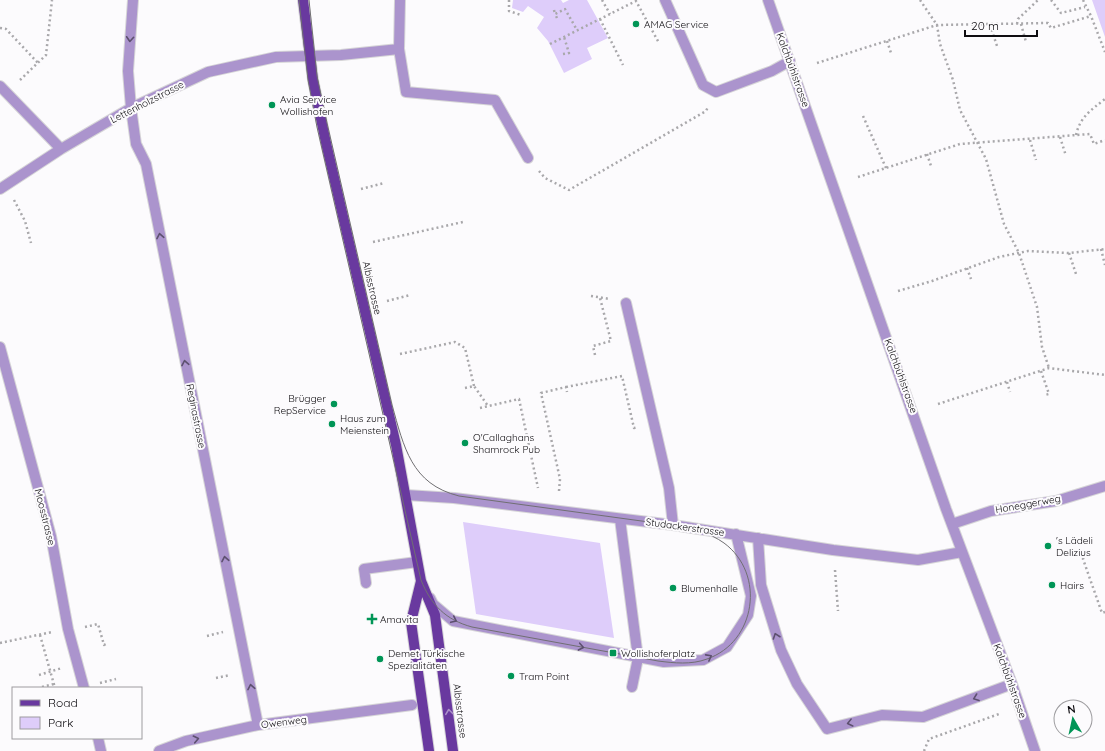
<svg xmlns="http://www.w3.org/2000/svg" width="1105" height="751" font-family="Quicksand,sans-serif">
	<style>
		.green { fill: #decdfa }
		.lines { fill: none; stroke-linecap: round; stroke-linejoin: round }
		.minor-casing { stroke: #d6d5d7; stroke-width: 12 }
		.major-casing { stroke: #d6d5d7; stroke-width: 12 }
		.path { stroke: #a9a8ab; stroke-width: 2.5; stroke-dasharray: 2 3; stroke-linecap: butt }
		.minor { stroke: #ab94cd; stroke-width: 10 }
		.major { stroke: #69399f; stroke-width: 10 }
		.tram { stroke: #706f72; stroke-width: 1 }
		.oneway { stroke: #5d506f }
		.oneway2 { stroke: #ab90c9 }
		.poi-dot { fill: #009556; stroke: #fcfbfd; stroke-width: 1.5 }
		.labels { text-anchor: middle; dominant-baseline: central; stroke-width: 4; stroke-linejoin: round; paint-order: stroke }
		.poi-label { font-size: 10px; fill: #0f0d11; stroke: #fcfbfd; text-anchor: start }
		.street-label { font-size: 10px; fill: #0f0d11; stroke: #fcfbfd }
	</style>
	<rect width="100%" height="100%" fill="#fcfbfd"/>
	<path class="green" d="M 513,0 L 561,0 L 563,3 L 569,0 L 587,0 L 608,38 L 587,48 L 592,59 L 564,73 L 548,41 L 537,28 L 544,17 L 528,6 L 523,12 L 512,8 Z
		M 1092,0 L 1105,0 L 1105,37 Z
		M 463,522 L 600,543 L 614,638 L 476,614 Z"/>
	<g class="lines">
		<g class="minor-casing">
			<path id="minor" d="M 133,0 L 128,71 L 131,108 L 136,144 L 146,164 L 258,725
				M 665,0 L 703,85 L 716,92 L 772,71 L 790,61
				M 768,0 L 946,509 L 1012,684 L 1035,751
				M 399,49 L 406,92 L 495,100 L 528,158
				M 0,86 L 61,149
				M 0,189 L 61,149 L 131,108 L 208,72 L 276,57 L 341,55 L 399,49 L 400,0
				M 626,303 L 669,488 L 673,525
				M 0,347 L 51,536 L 68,629 L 84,688
				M 406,495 L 454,498 L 673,525 L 833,550 L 918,560 L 962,552
				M 620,519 L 638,658 L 632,687
				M 952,524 L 991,511 L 1056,501 L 1105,486
				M 758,538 L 761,585 L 781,650 L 797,684 L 827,729 L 882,715 L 923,717 L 1012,684
				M 366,583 L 364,569 L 417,562
				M 430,598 L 433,604 L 453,621 L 664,662 L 703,660 L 727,647 L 748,615 L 751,596 L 736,534
				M 98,738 L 101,751
				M 159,751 L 186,741 L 258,725 L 412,705"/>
		</g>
		<g class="major-casing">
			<path id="major" d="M 303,0 L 313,80 L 326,143 L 396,445 L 421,581 L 435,615 L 453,751
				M 421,581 L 411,622 L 429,751"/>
		</g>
		<path class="path" d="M 509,0 L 509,11 L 521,15
			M 602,0 L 610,14
			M 920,0 L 937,25 L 940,44 L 953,80 L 960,110 L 986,159 L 1004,224 L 1019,253 L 1037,307 L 1042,347 L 1049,368
			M 1051,0 L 1061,13 L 1085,7
			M 1083,0 L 1091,16 L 1105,52
			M 554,10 L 555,14
			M 557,18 L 555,14 L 565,9 L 577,30
			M 600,19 L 623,65
			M 1017,24 L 1018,19 L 1038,0
			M 1021,24 L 1026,42
			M 990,25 L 997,46
			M 0,28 L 6,29 L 38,63
			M 887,41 L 891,53
			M 550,44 L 636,1 L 659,43
			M 563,54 L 569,53 L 564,37
			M 817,63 L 937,25 L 1048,23 L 1051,28 L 1091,16
			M 20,80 L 46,55 L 52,0
			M 863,116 L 886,168
			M 1076,135 C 1080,117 1091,110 1105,99
			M 1060,137 L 1066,156
			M 1030,140 L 1036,160
			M 927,154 L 931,166
			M 539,171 L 545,178 L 569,190 L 706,111 L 708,107
			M 858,177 L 960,144 L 1090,134 L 1094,144 L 1105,140
			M 361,189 L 384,183
			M 14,200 L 25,221 L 31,243
			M 373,242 L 463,222
			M 1101,249 L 1105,265
			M 1069,253 L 1076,274
			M 967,268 L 971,279
			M 898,291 L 932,281 L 999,257 L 1028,251 L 1069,253 L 1105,249
			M 591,296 L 610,299
			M 387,301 L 410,295
			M 400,354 L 455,342 L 465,348 L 474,386
			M 595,355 L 593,346 L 611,341 L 600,298
			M 1041,371 L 1049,394 L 1045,395
			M 1007,382 L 1010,392
			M 566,387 L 622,376 L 634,428 L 638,427
			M 465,388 L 474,386 L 488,406
			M 938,404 L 1049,368 L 1105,375
			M 480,408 L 519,399 L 538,488
			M 559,491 L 560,479 L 541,393 L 566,387 L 567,392
			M 1085,553 L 1083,559 L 1102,613 L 1105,612
			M 835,570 L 838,611
			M 85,627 L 98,624 L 104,645 L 106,644
			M 40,635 L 55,688
			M 207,636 L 223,632
			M 0,643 L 52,632
			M 39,675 L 62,668
			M 216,678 L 230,675
			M 100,683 L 116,679
			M 42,687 L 54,684
			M 924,751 L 929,739 L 999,714"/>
		<use href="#minor" class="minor"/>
		<use href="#major" class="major"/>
		<path class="tram" d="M 299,0 L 308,80 L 317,127 L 421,580 C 431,605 446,620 472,627 L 658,661 C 674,663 691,665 707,659 C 756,642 766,574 724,543 C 710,533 694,529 678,526 L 459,496 C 411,484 404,447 392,405 L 327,123 L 317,76 L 309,0"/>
	</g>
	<defs><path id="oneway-chevron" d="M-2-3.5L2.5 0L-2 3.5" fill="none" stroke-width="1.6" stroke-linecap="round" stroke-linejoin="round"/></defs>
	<g class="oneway">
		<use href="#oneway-chevron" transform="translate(130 39) rotate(94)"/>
		<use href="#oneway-chevron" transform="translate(160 236) rotate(-101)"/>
		<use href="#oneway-chevron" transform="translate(185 363) rotate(-101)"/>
		<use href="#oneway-chevron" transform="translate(225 559) rotate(-101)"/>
		<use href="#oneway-chevron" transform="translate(454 620) rotate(25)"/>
		<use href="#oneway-chevron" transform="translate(776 636) rotate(-109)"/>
		<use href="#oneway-chevron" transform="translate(581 647) rotate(11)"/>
		<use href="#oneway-chevron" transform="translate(709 657) rotate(-28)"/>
		<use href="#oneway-chevron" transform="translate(251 687) rotate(-101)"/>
		<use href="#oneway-chevron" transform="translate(976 698) rotate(160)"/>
		<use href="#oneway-chevron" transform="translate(850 723) rotate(166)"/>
		<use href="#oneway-chevron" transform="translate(196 739) rotate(-12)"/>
	</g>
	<use class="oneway2" href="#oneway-chevron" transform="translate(449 712) rotate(-97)"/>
	<g class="poi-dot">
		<circle cx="636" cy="24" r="4"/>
		<circle cx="272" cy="105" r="4"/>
		<circle cx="334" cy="404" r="4"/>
		<circle cx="332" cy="424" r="4"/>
		<circle cx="465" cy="443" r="4"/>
		<circle cx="1048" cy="546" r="4"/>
		<circle cx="1052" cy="585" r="4"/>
		<circle cx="673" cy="588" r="4"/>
		<path d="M370 613h4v4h4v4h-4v4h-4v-4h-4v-4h4z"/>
		<rect x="609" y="649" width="8" height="8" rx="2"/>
		<circle cx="380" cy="659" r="4"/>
		<circle cx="511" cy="676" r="4"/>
	</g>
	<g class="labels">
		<g class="poi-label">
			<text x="644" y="24">AMAG Service</text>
			<text x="280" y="99">Avia Service<tspan x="280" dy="12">Wollishofen</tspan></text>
			<text x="326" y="398" text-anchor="end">Brügger<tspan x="326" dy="12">RepService</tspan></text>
			<text x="340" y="418">Haus zum<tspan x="340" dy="12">Meienstein</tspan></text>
			<text x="473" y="437">O'Callaghans<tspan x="473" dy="12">Shamrock Pub</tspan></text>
			<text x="1056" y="540">'s Lädeli<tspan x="1056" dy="12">Delizius</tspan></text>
			<text x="1060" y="585">Hairs</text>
			<text x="681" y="588">Blumenhalle</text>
			<text x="380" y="619">Amavita</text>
			<text x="388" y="653">Demet Türkische<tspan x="388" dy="12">Spezialitäten</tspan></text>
			<text x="621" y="653">Wollishoferplatz</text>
			<text x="519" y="676">Tram Point</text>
		</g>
		<g class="street-label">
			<text transform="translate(793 70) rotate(70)">Kalchbühlstrasse</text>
			<text transform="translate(147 102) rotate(-27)">Lettenholzstrasse</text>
			<text transform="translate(372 288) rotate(77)">Albisstrasse</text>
			<text transform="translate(901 376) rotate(70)">Kalchbühlstrasse</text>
			<text transform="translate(196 416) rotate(79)">Reginastrasse</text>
			<text transform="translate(1028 504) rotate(-10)">Honeggerweg</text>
			<text transform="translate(45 517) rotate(76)">Moosstrasse</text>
			<text transform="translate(685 527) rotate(8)">Studackerstrasse</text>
			<text transform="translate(1010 681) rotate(70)">Kalchbühlstrasse</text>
			<text transform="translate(460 711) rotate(83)">Albisstrasse</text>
			<text transform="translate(284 722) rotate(-7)">Owenweg</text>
		</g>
	</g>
	<rect x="12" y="687" width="130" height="52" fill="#fcfbfd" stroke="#9d9c9f"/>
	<rect x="20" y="700" width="20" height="6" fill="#69399f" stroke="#9d9c9f"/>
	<text x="48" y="707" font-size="12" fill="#0f0d11">Road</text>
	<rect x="20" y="717" width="20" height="12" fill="#decdfa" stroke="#9d9c9f"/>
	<text x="48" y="727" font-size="12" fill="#0f0d11">Park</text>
	<g transform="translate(1073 719) rotate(351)"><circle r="19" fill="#fcfbfd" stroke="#9d9c9f"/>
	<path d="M0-3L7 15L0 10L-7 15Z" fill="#009556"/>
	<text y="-6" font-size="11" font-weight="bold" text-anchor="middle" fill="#0f0d11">N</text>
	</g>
	<path d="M965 30v6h72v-6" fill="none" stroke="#0f0d11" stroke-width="2"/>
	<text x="971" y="30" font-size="12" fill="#0f0d11" stroke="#fcfbfd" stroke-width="3" paint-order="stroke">20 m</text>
</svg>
